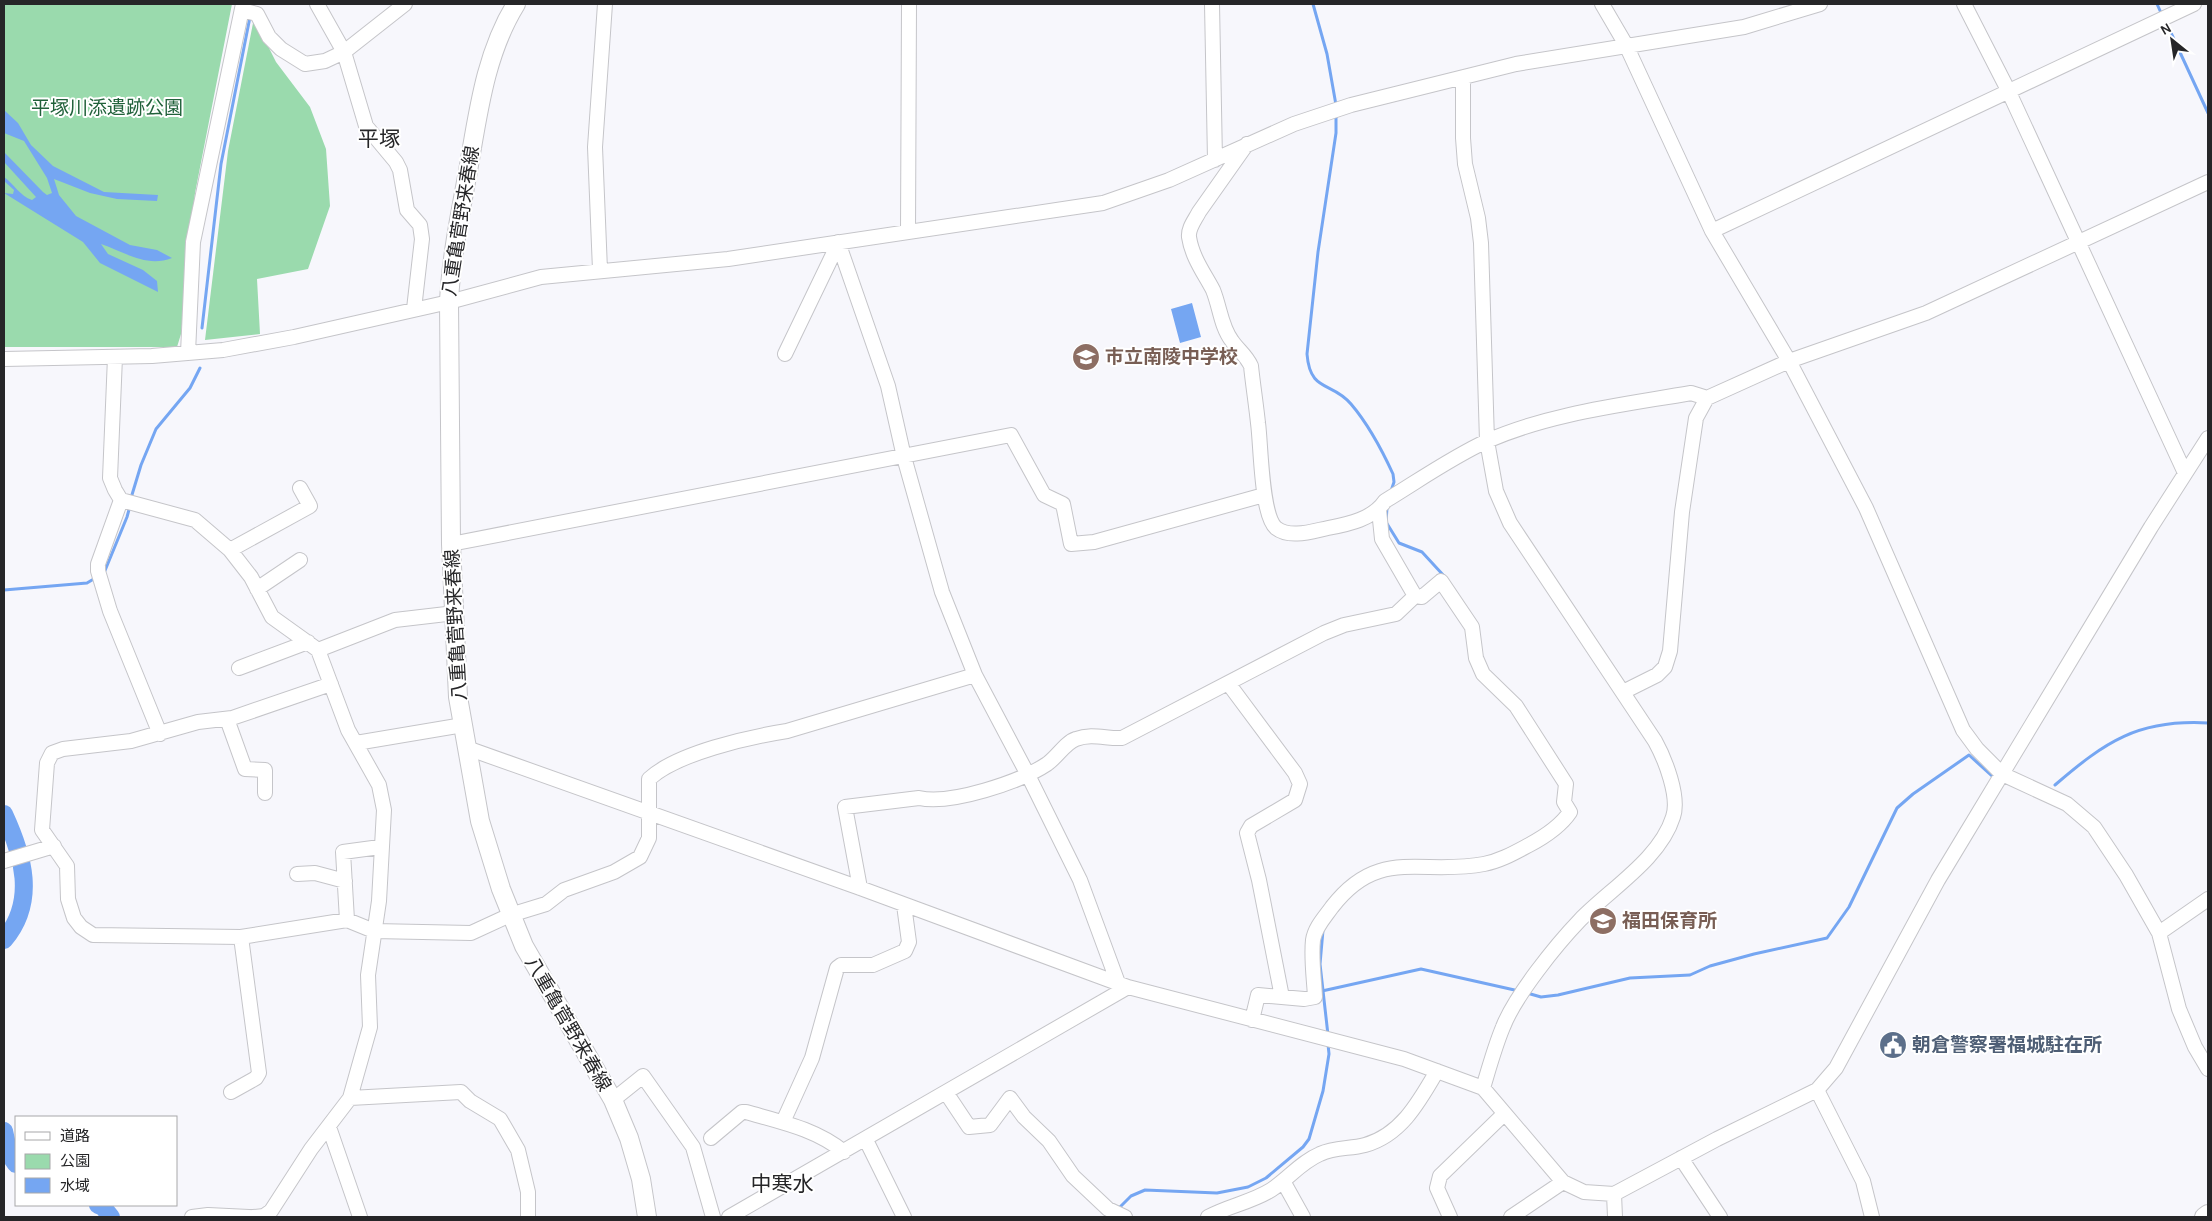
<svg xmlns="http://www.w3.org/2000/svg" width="2212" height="1221" font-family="Karla,'Noto Sans JP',sans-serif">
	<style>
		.green { fill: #9adaad }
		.water { fill: #75a6f2 }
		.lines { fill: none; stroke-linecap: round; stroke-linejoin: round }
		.stream { stroke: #75a6f2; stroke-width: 3 }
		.river { stroke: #75a6f2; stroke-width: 18 }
		.minor-casing { stroke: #c5c5c9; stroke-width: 16 }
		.major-casing { stroke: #c5c5c9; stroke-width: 20 }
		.minor { stroke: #fff; stroke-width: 14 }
		.major { stroke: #fff; stroke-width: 18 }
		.labels { text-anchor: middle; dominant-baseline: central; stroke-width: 4; stroke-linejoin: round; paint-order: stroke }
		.park-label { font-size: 19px; fill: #20613a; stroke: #fff }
		.street-label { font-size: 19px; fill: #262628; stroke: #fff }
		.education-label { font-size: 19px; font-weight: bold; fill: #785e54; stroke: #fff; text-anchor: start }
		.service-label { font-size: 19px; font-weight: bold; fill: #4e5e75; stroke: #fff; text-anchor: start }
		.quarter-label { font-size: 21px; fill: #262628; stroke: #fff }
	</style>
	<rect width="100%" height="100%" fill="#f7f7fc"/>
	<path class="green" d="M 4,4 L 232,4 L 195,193 L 181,334 L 177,347 L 4,347 Z
		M 254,18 L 276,62 L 310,107 L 326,149 L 330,206 L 308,269 L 257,279 L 260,334 L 205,340 L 228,151 Z"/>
	<path class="water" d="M 4,110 L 18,123 L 31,145 L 53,166 L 104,192 L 158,195 L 157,201 L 117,199 L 90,193 L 54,179 L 59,195 L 76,216 L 130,245 L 157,250 L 172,258 C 146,268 125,252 101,244 L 108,254 L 143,270 L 157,281 L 158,292 L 100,263 L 83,242 L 4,193 L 13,194 L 14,190 L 4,181 L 4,177 C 14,184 20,196 32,200 L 36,197 L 4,162 L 4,152 L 43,192 L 47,195 L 52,193 L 47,178 L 24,141 L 4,133 Z
		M 1192,303 L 1201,337 L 1180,343 L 1171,309 Z"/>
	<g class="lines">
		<path class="stream" d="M 1313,4 L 1327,54 L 1336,105
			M 2157,4 L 2162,15
			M 2166,22 L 2208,113
			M 1336,114 L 1336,133 L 1318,252 L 1307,354 C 1310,393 1332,381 1351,404 C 1368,424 1382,450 1393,474 L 1394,482 L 1391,491
			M 202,328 L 221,164 L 250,17
			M 131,498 L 141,465 L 156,429 L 190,388 L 200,368
			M 1387,508 L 1386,522 L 1399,543 L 1422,552 L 1445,577
			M 104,573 L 127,517 L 130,506
			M 4,590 L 87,583 L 97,577
			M 2055,785 C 2105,742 2138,719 2208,723
			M 1323,930 L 1320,964 L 1328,1035
			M 1322,991 L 1421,969 L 1519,991
			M 1527,993 L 1541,997 L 1558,995 L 1630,978 L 1690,975 L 1710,966 L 1754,954 L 1827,938 L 1849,907 L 1897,808 L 1913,794 L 1969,755 L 1992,776
			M 1118,1209 L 1131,1196 L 1145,1190 L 1217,1193 L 1248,1187 L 1266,1178 L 1303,1147 L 1309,1139 L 1323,1091 L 1329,1054 L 1328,1044"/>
		<path class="river" d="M 4,814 C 23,855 37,901 4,940
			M 4,1131 L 9,1154 L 16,1164
			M 98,1205 L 103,1207 L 111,1217"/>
		<g class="minor-casing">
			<path id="minor" d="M 405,4 L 344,52 L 366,126 L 396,162 L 400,170 L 407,210 L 420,225 L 422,239 L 414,309
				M 1212,4 L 1215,160
				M 1602,4 L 1626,45 L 1712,231 L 1789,361 L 1866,508 L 1963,730 L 1977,749 L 2002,774 L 2067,804 L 2094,827 L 2126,875 L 2159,933 L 2179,1009 L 2195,1047 L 2208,1069
				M 1964,4 L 2008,90 L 2185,473
				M 242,10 L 257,14 L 269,37 L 281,49 L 305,64 L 325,61 L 344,52 L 317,4
				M 1463,78 L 1463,138 L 1465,164 L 1478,218 L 1481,243 L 1487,441 L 1496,491 L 1510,523 L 1655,741 C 1665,759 1680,797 1673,817 C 1660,859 1610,889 1580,920 C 1556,945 1515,996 1503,1027 C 1495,1046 1489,1068 1483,1088
				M 1247,144 L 1199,212 C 1195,220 1188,228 1189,237 C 1192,257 1204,273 1213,290 C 1220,307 1221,327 1232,341 C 1238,350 1246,355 1251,366 C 1253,385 1256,404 1258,423 C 1261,444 1261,515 1276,528 C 1290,539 1313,531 1328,528 C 1349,524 1373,519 1385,501 C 1418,481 1452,457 1487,441 C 1551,413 1623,405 1691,393 L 1707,398
				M 1712,231 L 2194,4
				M 908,232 L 909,4
				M 838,242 L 888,386 L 904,457 L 942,592 L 975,675 L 1028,775 L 1080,880 L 1118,983
				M 600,270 L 595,147 L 605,4
				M 188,353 L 193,242 L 243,4
				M 785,354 L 838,244
				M 115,357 L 110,478 L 115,490 L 121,500 L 195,520 L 230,550 L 251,577 L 272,617 L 318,650 L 348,730 L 379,785 L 384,810 L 379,901 L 368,975 L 370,1027 L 350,1098 L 311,1149 L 271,1211 L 264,1216 L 253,1217
				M 4,359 L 152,356 L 223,350 L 294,337 L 449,302 L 541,277 L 728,259 L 1103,203 L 1169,180 L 1294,124 L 1351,105 L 1516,64 L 1744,27 L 1820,4
				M 121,500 L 98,564 L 98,571 L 110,611 L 160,734
				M 451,544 L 1011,435 L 1044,495 L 1063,504 L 1071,544 L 1094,542 L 1264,495
				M 230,550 L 310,506 L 300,488
				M 257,589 L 300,560
				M 318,650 L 395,620 L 455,613
				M 239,668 L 308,642
				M 1228,683 L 1295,773 L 1300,784 L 1295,800 L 1251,826 L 1247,833 L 1259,880 L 1282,997
				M 331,684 L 232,718 L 198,722 L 131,741 L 63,749 L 52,753 L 47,763 L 42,830 L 67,866 L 68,899 L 74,918 L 81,927 L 93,935 L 241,937 L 347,920 L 374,931 L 471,933 L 510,915 L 546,904 L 564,890 L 614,872 L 640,857 L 649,838 L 649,779 C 677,753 749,737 787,731 L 975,675
				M 1623,692 L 1657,675 L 1665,667 L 1670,651 L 1682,512 L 1696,418 L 1707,398 L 1789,361 L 1926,313 L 2208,182
				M 227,719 L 245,769 L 265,770 L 265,793
				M 356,743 L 463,725
				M 467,748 L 860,888 L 1128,987 L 1404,1059 L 1483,1088 L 1563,1182 L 1584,1192 L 1614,1194 L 1717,1139 L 1817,1090 L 1836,1068 L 1938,880 L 2151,527 L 2208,438
				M 4,861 L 54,846
				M 297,874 L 315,873 L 345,881
				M 860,888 L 845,807 L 919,798 C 951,805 1020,782 1047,764 C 1057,757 1066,742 1076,739 C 1092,733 1107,739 1122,738 L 1324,633 L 1344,625 L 1396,614 L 1415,596 L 1382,539 L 1379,510
				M 347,920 L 343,852 L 380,847
				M 2159,933 L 2208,899
				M 1252,1020 L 1258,995 L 1304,999 L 1315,997 C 1314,978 1311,958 1313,940 C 1315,927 1325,917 1332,907 C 1379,846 1421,876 1484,864 C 1500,861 1514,853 1529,845 C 1544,837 1560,827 1570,812 L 1564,802 L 1566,784 L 1516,706 L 1483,674 L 1476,658 L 1472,627 L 1441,581 L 1422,597 L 1415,596
				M 1817,1090 L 1863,1181 L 1872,1217
				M 231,1092 L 256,1078 L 259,1073 L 241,937
				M 947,1094 L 969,1127 L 990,1125 L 1010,1098 L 1024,1117 L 1049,1141 L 1073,1176 L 1108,1209 L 1125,1217
				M 350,1098 L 461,1092 L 470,1101 L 500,1119 L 518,1150 L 528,1192 L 528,1217
				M 613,1100 L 643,1076 L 693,1147 L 713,1217
				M 783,1122 L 812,1058 L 837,968 L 841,965 L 873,965 L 905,951 L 909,942 L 904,905
				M 329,1127 L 360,1217
				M 711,1138 L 742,1112 L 746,1112 C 781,1122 816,1129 844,1152
				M 866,1140 L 904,1217
				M 1681,1158 L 1720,1217
				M 1283,1181 L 1303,1217
				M 1614,1194 L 1615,1217
				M 192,1217 L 208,1215 L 249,1217
				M 729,1217 L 1128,987
				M 1208,1217 C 1228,1206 1252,1202 1271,1190 C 1288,1179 1301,1162 1320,1154 C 1334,1147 1350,1149 1365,1145 C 1401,1135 1419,1102 1437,1071
				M 1450,1217 L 1437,1188 L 1440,1176 L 1504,1114
				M 1511,1217 L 1563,1182"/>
		</g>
		<g class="major-casing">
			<path id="major" d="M 516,4 C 485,54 478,114 468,171 C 460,215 451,258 449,302 L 451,544 L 458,697 L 480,821 L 501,889 L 524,946 L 613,1100 L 629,1138 L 641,1179 L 647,1217
				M 2204,1217 L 2208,1214"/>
		</g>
		<use href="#minor" class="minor"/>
		<use href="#major" class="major"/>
	</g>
	<defs>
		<g id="school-disc" transform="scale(1.4375)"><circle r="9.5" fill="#8d6e63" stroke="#fff"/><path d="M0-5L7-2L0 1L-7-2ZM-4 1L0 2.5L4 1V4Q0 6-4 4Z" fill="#fff"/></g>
		<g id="civic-disc" transform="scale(1.4375)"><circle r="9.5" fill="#5c6f8a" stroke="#fff"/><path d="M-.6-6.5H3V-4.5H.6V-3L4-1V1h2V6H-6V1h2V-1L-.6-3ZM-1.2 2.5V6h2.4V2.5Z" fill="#fff"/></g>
	</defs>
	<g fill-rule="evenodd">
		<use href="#school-disc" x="1086" y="357"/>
		<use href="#school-disc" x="1603" y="921"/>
		<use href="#civic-disc" x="1893" y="1045"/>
	</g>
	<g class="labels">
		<g class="park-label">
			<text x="107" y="108">平塚川添遺跡公園</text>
		</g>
		<g class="street-label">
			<text transform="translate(461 221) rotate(-81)">八重亀菅野来春線</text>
			<text transform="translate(456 625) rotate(-93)">八重亀菅野来春線</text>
			<text transform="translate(568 1024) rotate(60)">八重亀菅野来春線</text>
		</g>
		<g class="education-label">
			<text x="1105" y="357">市立南陵中学校</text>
			<text x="1622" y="921">福田保育所</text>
		</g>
		<g class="service-label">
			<text x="1912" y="1045">朝倉警察署福城駐在所</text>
		</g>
		<g class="quarter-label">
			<text x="379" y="139">平塚</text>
			<text x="782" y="1184">中寒水</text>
		</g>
	</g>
	<rect width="2212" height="1221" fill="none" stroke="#262628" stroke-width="10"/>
	<rect x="15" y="1116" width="162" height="90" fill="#ffffff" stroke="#a8a8a9"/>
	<rect x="25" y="1132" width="25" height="8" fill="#ffffff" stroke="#a8a8a9"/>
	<text x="60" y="1141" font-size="15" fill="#262628">道路</text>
	<rect x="25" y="1154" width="25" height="15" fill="#9adaad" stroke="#a8a8a9"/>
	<text x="60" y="1166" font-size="15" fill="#262628">公園</text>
	<rect x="25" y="1178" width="25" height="15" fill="#75a6f2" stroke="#a8a8a9"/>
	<text x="60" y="1191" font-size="15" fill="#262628">水域</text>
	<g transform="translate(2172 40) rotate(330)" stroke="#ffffff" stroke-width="4" paint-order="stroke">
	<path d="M0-4L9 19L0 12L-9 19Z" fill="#262628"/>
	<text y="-8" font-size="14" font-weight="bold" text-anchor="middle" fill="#262628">N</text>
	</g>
</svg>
